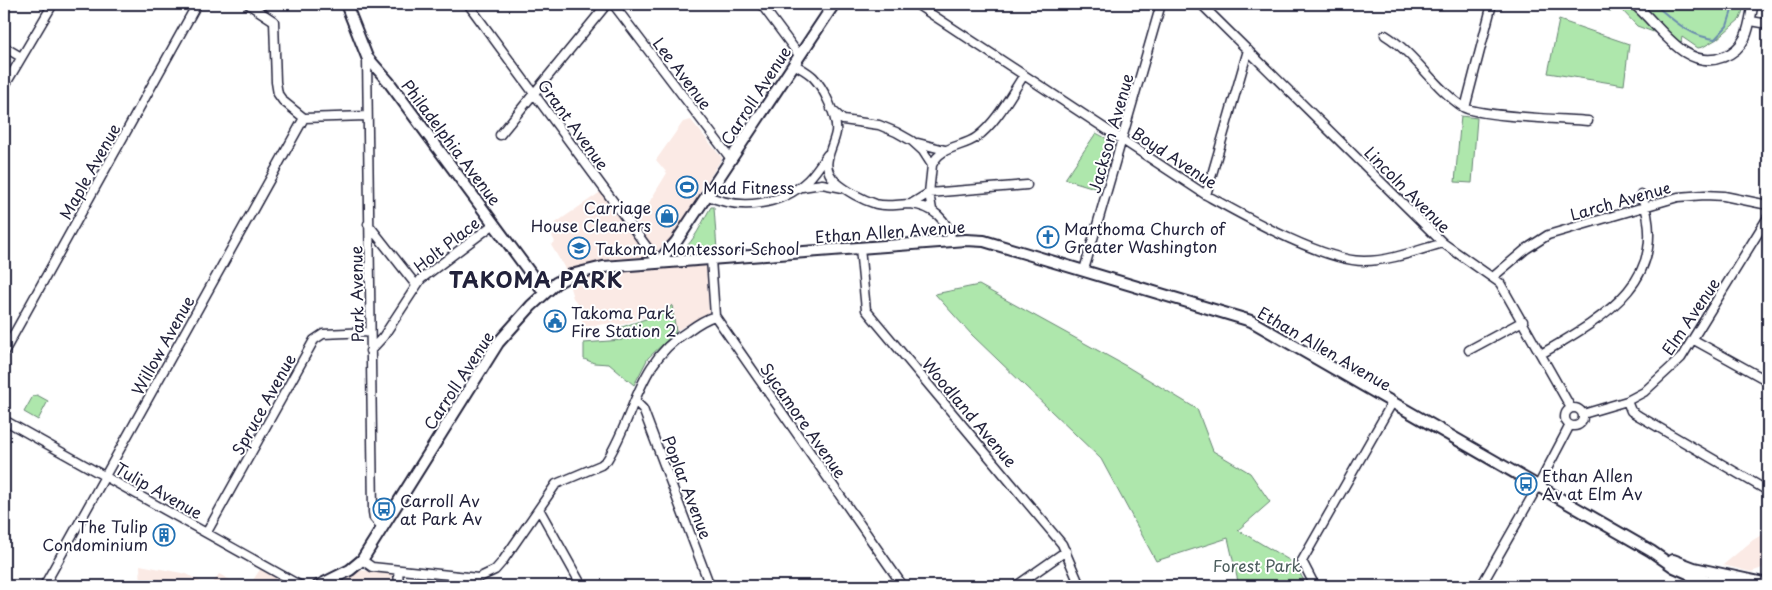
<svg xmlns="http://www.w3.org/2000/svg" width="1772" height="590" font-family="'Playpen Sans',sans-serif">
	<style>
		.built { fill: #fbeae5 }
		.green { fill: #aee7ac; stroke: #688474 }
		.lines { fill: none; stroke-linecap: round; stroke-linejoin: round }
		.stream { stroke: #6a8cae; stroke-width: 2 }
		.minor-casing { stroke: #22223b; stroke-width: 11 }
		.tertiary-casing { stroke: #22223b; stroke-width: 12 }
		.secondary-casing { stroke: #22223b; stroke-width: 14 }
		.primary-casing { stroke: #22223b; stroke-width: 15 }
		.minor { stroke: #fff; stroke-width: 8 }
		.tertiary { stroke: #fff; stroke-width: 9 }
		.secondary { stroke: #fff; stroke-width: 10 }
		.primary { stroke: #fff; stroke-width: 11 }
		.labels { text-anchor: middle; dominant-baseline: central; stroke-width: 4; stroke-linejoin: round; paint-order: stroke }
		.street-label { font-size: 16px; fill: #22223b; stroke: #fff }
		.poi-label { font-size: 16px; fill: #22223b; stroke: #fff; text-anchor: start }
		.park-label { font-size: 16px; fill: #4c5d5d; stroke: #fff }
		.district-label { font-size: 21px; font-weight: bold; letter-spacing: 1px; fill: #22223b; stroke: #fff }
	</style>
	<rect width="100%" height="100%" fill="#fff"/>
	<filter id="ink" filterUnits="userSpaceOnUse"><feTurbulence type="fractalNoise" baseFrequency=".02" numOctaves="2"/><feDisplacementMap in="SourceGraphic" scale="10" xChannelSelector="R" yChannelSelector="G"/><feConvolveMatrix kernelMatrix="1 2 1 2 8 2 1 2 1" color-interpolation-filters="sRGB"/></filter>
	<g filter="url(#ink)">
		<path class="built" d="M 691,120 L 722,158 L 672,238 L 658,250 L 660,268 L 702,264 L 706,267 L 709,312 L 676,331 L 673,311 L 667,310 L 621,325 L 613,323 L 582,327 L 582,309 L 573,298 L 564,267 L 551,245 L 555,242 L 552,236 L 558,230 L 554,224 L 602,191 L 627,225 L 639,219 L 667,173 L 656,160 L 683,122 Z
			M 1768,531 L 1768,566 L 1751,572 L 1723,565 L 1753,540 Z
			M 140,565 L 187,574 L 207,586 L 141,586 Z
			M 261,568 L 293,586 L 211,586 L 219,574 L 241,586 L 244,581 L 251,583 Z
			M 357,570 L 392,573 L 393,586 L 329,586 Z"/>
		<path class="green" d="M 1590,4 L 1745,4 L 1740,19 L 1717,39 L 1703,47 L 1698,48 L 1682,37 L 1681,42 L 1637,26 L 1621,9 L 1610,11 Z
			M 1559,20 L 1629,44 L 1624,85 L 1548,73 Z
			M 1461,116 L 1477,118 L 1472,183 L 1455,182 Z
			M 1096,133 C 1100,135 1107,138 1109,142 C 1114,151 1100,180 1098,189 L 1065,179 Z
			M 711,207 L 714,207 L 717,250 L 689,251 L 687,246 C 698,234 703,220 711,207 Z
			M 979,285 L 1126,366 L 1197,409 L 1213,451 L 1250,473 L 1270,502 L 1238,530 L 1294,563 L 1307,586 L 1239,586 L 1228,538 L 1156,561 L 1101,459 L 972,335 L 935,294 Z
			M 672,305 L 676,332 L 648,358 L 634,385 L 609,364 L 594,363 L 584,359 L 584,343 L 622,340 L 622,327 L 666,312 Z
			M 37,395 L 48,401 L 38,420 L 24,412 L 33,396 Z"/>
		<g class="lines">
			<path class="stream" d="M 1654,4 C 1672,19 1690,37 1715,39 L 1727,26 L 1734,4"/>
			<g class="minor-casing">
				<path id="minor" d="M 248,4 L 274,21 L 276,82 L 278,94 L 283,101 L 304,118 L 366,116
					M 468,4 L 658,262
					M 613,4 L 731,159
					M 761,4 L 799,55
					M 916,4 L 1206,195 C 1244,216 1323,261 1364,261 C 1391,261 1418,250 1443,243
					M 1201,4 L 1443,243 L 1500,283 L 1571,408
					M 1751,21 L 1768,24
					M 1385,35 C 1416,54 1433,87 1463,107 C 1480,117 1564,119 1588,121
					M 4,47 L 21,57
					M 367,57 L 373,512 L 374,518 L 382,527
					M 794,64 C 800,68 808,72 813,77 C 823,87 838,117 836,132 C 833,150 818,165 836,182 C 846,191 863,200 876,204 C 887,207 899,204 910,204 C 933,206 948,220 952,241
					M 4,87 L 53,4
					M 1767,91 L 1768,91
					M 1465,108 L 1492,4
					M 831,109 L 843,120 L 879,125 L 896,132 L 912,141 L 923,151 L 932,165 L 929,193 L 932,210
					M 500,135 L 607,4
					M 918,143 L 945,150
					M 932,165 C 941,145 962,148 977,137 C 997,122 1010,96 1024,75
					M 802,187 L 822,184 L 843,188
					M 706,195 C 739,211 781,206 808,180 C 815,173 821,164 827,155
					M 1206,195 L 1248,50
					M 911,204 L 929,193 L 1027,185
					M 368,224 L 416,285
					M 860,248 L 866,310 L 1062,544 L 1080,586
					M 711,259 L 715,316 L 903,586
					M 1084,270 L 1161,4
					M 1493,277 L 1526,249 L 1548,235 L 1678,197 L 1705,195 L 1724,196 L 1768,205
					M 1694,340 L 1768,381
					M 1469,350 L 1523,321
					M 370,351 L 383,337 L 421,279 L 494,224
					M 4,352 L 197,4
					M 1541,354 C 1605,317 1673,279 1641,194
					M 635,401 L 643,409 L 710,586
					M 1627,401 L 1631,411 L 1639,416 L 1768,491
					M1565 417a9 9 0 1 1 18 0a9 9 0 1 1-18 0Z
					M 1583,414 L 1627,401 L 1644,392 L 1681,358 L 1768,217
					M 4,420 L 301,586
					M 539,509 L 582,586
					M 207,532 L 314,340 L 323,334 L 370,332
					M 362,560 L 372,567 L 478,578 L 495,570 L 502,562 L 556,484 L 601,465 L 607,460 C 636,414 637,362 688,331 C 696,325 705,319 715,316
					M 398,570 L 399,586
					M 44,586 L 304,118
					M 1016,586 L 1066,551
					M 1315,586 L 1302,561 L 1392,403
					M 1481,586 L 1538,486 L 1570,425"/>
			</g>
			<g class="tertiary-casing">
				<path id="tertiary" d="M 1634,4 C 1660,25 1685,72 1723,57 C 1748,48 1749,26 1753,4"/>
			</g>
			<g class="secondary-casing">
				<path id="secondary" d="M 346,4 L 367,57 L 388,81 L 545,293
					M 658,262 L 676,242 L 834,4
					M 1673,560 L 1694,568 L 1768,584
					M 1711,581 L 1729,586
					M 318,586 L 350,570 L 362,560 L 498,343 L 531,306 L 556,283 L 571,275 L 603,267 L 966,240 L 984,241 L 1251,321 L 1651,551 L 1674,567 L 1697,577"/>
			</g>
			<g class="primary-casing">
				<path id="primary" d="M 1691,575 L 1718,586"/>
			</g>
			<use href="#minor" class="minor"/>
			<use href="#tertiary" class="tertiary"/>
			<use href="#secondary" class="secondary"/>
			<use href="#primary" class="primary"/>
		</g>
	</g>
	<defs>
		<g id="stadium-ring" transform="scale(1.125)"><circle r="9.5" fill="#fff" stroke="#1f6fb2" stroke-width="1.5"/><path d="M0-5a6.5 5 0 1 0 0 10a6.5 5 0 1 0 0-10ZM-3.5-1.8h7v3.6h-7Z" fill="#1f6fb2"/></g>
		<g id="shop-ring" transform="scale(1.125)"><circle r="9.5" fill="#fff" stroke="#1f6fb2" stroke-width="1.5"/><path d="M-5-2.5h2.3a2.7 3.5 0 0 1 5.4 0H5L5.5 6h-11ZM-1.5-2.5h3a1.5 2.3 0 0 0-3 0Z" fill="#1f6fb2"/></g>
		<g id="church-ring" transform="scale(1.125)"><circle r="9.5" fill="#fff" stroke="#1f6fb2" stroke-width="1.5"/><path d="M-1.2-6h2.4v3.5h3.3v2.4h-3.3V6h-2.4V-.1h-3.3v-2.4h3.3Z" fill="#1f6fb2"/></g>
		<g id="school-ring" transform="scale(1.125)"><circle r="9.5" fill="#fff" stroke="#1f6fb2" stroke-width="1.5"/><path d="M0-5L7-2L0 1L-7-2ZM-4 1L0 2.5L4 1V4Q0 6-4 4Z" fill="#1f6fb2"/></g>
		<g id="civic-ring" transform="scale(1.125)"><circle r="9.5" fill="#fff" stroke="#1f6fb2" stroke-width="1.5"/><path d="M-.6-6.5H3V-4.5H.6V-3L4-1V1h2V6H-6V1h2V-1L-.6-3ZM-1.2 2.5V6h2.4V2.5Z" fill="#1f6fb2"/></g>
		<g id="bus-ring" transform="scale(1.125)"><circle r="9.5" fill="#fff" stroke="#1f6fb2" stroke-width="1.5"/><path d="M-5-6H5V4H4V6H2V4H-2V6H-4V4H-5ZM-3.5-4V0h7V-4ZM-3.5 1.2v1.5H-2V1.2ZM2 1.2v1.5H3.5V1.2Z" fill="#1f6fb2"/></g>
		<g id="building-ring" transform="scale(1.125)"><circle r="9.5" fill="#fff" stroke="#1f6fb2" stroke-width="1.5"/><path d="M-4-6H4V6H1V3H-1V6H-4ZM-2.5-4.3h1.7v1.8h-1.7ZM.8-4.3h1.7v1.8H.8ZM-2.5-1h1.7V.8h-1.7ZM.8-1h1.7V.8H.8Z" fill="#1f6fb2"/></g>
	</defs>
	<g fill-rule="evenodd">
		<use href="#stadium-ring" x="687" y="187"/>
		<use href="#shop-ring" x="667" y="216"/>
		<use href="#church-ring" x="1048" y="237"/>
		<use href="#school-ring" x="579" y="248"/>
		<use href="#civic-ring" x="555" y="321"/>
		<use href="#bus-ring" x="1526" y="484"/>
		<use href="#bus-ring" x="384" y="509"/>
		<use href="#building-ring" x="164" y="535"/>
	</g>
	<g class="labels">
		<g class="street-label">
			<text transform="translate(683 73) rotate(53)">Lee Avenue</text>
			<text transform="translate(755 95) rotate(-57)">Carroll Avenue</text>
			<text transform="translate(574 124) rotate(54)">Grant Avenue</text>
			<text transform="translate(1110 133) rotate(-74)">Jackson Avenue</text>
			<text transform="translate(452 142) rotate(53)">Philadelphia Avenue</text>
			<text transform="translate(1175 157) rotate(33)">Boyd Avenue</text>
			<text transform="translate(89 171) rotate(-61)">Maple Avenue</text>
			<text transform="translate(1408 189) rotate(45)">Lincoln Avenue</text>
			<text transform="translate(1620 200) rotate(-16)">Larch Avenue</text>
			<text transform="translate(890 231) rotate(-4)">Ethan Allen Avenue</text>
			<text transform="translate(446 244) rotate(-38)">Holt Place</text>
			<text transform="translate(356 294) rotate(-91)">Park Avenue</text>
			<text transform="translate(1690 316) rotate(-56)">Elm Avenue</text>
			<text transform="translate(162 345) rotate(-61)">Willow Avenue</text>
			<text transform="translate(1325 348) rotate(30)">Ethan Allen Avenue</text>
			<text transform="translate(458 380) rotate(-57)">Carroll Avenue</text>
			<text transform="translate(263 404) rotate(-61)">Spruce Avenue</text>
			<text transform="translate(970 412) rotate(50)">Woodland Avenue</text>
			<text transform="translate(804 420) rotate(55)">Sycamore Avenue</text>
			<text transform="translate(688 487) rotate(69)">Poplar Avenue</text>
			<text transform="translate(159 490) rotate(29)">Tulip Avenue</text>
		</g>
		<g class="poi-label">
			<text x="703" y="187">Mad Fitness</text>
			<text x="651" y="207" text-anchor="end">Carriage<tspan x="651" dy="18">House Cleaners</tspan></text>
			<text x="1064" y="228">Marthoma Church of<tspan x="1064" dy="18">Greater Washington</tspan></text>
			<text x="595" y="248">Takoma Montessori School</text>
			<text x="571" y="312">Takoma Park<tspan x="571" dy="18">Fire Station 2</tspan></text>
			<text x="1542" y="475">Ethan Allen<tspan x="1542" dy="18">Av at Elm Av</tspan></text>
			<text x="400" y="500">Carroll Av<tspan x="400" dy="18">at Park Av</tspan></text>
			<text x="148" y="526" text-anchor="end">The Tulip<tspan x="148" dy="18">Condominium</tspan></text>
		</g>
		<g class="park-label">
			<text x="1257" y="565">Forest Park</text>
		</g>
		<g class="district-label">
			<text x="536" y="279">TAKOMA PARK</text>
		</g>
	</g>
	<rect width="1772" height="590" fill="none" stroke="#fff" stroke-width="20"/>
	<rect x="10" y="10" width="1752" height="570" fill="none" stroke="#22223b" stroke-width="2" filter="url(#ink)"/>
</svg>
